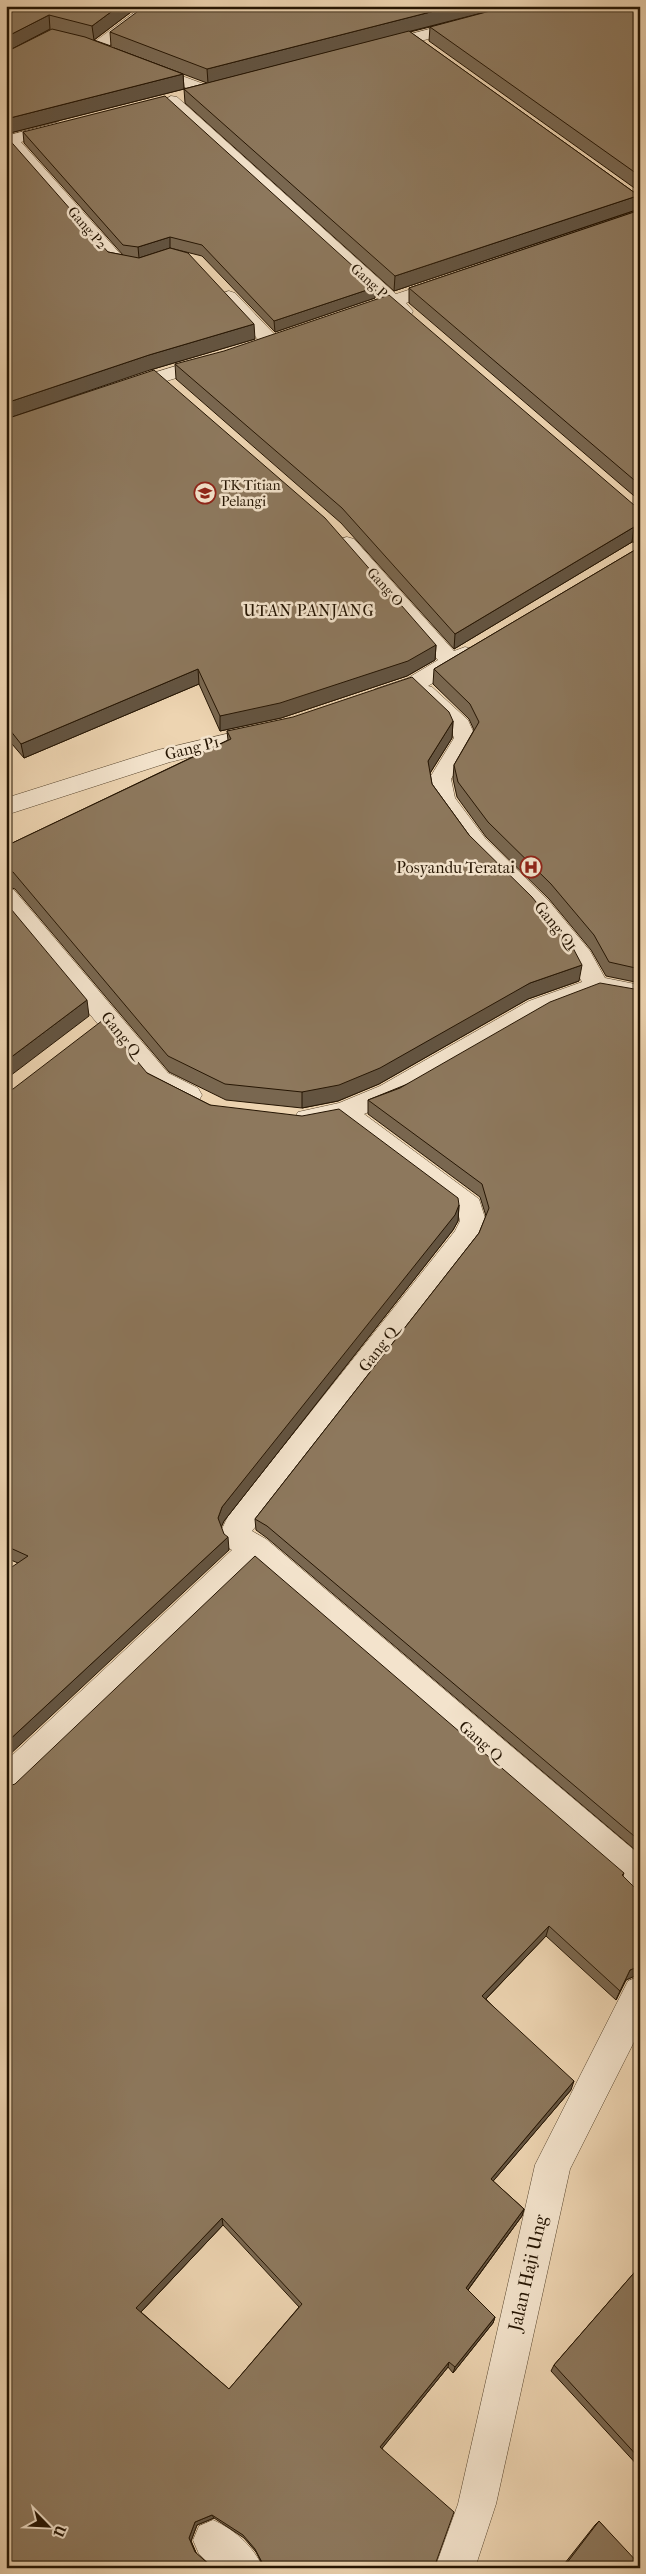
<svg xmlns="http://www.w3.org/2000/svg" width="646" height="2574" font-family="'IM FELL French Canon',serif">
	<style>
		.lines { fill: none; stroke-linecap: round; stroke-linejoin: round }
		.minor-casing { stroke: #57452e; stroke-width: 1 }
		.minor { fill: #f3e3cc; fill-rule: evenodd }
		.wall { fill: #796750; stroke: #251503; fill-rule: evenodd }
		.shaded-wall { fill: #635441; stroke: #251503 }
		.building { fill: #8d785d; stroke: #251503; fill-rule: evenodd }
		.labels { text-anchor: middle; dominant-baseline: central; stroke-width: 5; stroke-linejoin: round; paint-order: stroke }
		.far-street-label { font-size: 14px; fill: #251503; stroke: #f3e3cc }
		.far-poi-label { font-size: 14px; fill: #251503; stroke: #f3e3cc; text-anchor: start }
		.far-quarter-label { font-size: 16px; letter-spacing: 1px; fill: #251503; stroke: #f3e3cc }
		.street-label { font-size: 16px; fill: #251503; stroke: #f3e3cc }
		.poi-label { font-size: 16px; fill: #251503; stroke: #f3e3cc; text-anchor: end }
		.near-street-label { font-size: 19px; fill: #251503; stroke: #f3e3cc }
	</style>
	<rect width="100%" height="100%" fill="#edd4b1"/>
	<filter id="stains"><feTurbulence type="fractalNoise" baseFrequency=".004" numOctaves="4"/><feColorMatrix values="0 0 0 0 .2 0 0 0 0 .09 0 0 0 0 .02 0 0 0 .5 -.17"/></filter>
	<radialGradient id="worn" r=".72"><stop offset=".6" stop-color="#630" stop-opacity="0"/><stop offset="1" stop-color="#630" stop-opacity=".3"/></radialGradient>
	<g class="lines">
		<g class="minor-casing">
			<path id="minor" d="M 143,6 L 162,6 L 103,50 L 97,52 L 53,41 L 6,65 L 6,53 L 45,33 L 51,31 L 94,42 Z
				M 518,6 L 546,6 L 544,9 L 382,51 L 374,46 L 376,43 Z
				M 149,64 L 215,88 L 217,91 L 209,96 L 203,94 L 143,72 L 141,69 Z
				M 171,96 L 177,97 L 396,294 L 445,278 L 451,279 L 454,283 L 451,287 L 406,303 L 413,311 L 411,315 L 397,315 L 390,308 L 360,318 L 353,316 L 351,312 L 353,308 L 380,299 L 165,105 L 163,101 Z
				M 59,122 L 67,127 L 65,131 L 21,142 L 123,257 L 147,261 L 150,265 L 147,269 L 141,270 L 111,266 L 6,146 L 6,136 Z
				M 229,291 L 235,293 L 278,338 L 280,342 L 278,346 L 264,346 L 223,301 L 220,297 L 223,293 Z
				M 212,355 L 219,357 L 221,361 L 219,365 L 124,394 L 117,392 L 114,388 L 117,384 Z
				M 347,537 L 354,539 L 454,651 L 465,647 L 473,649 L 476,654 L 473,659 L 428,686 L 432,687 L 468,720 L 476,738 L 451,779 L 455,798 L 485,838 L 548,900 L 590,951 L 605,978 L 640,985 L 640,1003 L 598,995 L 547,1015 L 398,1100 L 364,1114 L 479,1199 L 486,1221 L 476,1245 L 252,1531 L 266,1539 L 640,1855 L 640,1893 L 628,1888 L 256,1567 L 17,1794 L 6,1798 L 6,1761 L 232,1550 L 227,1547 L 221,1531 L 228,1516 L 455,1231 L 460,1221 L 458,1212 L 339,1123 L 307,1129 L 298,1126 L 294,1119 L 298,1112 L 339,1103 L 380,1086 L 529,1001 L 582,982 L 572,963 L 532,912 L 469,850 L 433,800 L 429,779 L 454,738 L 450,728 L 416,697 L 413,692 L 383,701 L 375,699 L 372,694 L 375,689 L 408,678 L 438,660 L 340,547 L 337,543 L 340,539 Z
				M 264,725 L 272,727 L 275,732 L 272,737 L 170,762 L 6,815 L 6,798 L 158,750 Z
				M 6,888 L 14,890 L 168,1073 L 198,1088 L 202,1095 L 198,1102 L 189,1105 L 150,1087 L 6,913 Z
				M 640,1976 L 640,2030 L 570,2169 L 496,2504 L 475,2568 L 435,2568 L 458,2504 L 535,2165 L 628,1981 Z
				M 213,2520 C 234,2529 254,2547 263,2568 L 214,2568 L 199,2554 L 193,2540 L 199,2526 Z"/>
		</g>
		<use href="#minor" class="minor"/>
	</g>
	<path class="wall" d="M 6,6 L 139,6 L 94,40 L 111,46 L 110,32 L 640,6 L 640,192 L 429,41 L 430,27 L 442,24 L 410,32 L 635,193 L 640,193 L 640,209 L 394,291 L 185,103 L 184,89 L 207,83 L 114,48 L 183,74 L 184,89 L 6,134 Z
		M 23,132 L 375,298 L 275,332 L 202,256 L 170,248 L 255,339 L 150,370 L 108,252 L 123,255 L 24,143 Z
		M 640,210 L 640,501 L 409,303 L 409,288 Z
		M 175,364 L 640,507 L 640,543 L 632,542 L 454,649 L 341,523 L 176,379 Z
		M 6,419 L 436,645 L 435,660 L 407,676 L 281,718 L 220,731 L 199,684 L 24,758 L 6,737 Z
		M 640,547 L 640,983 L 606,976 L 591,950 L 549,899 L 486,837 L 457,797 L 453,779 L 454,765 L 474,730 L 469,719 L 433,684 L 434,669 Z
		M 453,721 L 452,738 L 430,773 L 432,784 L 469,835 L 579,981 L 528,999 L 379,1084 L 338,1101 L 302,1108 L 226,1100 L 169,1072 L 15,889 L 6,886 L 6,846 L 228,740 L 227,731 Z
		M 640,990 L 640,1854 L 267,1538 L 256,1530 L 255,1519 L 479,1233 L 486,1216 L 480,1197 L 368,1114 L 368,1100 Z
		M 147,1073 L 210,1105 L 459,1205 L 458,1221 L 453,1230 L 224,1521 L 221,1527 L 229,1550 L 18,1563 L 6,1558 L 6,1091 Z
		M 6,1787 L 624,1873 L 623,1876 L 637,1975 L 626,1980 L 616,2000 L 546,1936 L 486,1999 L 571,2090 L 493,2181 L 524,2209 L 522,2216 L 468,2290 L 495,2317 L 493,2323 L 453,2373 L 448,2367 L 382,2448 L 435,2565 L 437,2568 L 6,2568 ZM 223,2225 L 299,2307 L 229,2389 L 141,2312 ZM 214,2518 L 244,2538 L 256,2552 L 263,2566 L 212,2567 L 196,2553 L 191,2541 L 197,2525 Z
		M 640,2266 L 640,2468 L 551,2371 L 554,2365 Z
		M 599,2521 L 640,2568 L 561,2568 L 595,2525 Z"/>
	<path class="shaded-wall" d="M 119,6 L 139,6 L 94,40 L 92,26 Z
		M 454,6 L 509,6 L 208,83 L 207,69 Z
		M 49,15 L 50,29 L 6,52 L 6,37 Z
		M 183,74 L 184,89 L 6,134 L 6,119 Z
		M 640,195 L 639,209 L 394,291 L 395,276 Z
		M 170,237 L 170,248 L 139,258 L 138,247 Z
		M 376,287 L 375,298 L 275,332 L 274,321 Z
		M 254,324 L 255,339 L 150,370 L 6,419 L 6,403 L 149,355 Z
		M 634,527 L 632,542 L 454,649 L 455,634 Z
		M 436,645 L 435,660 L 407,676 L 281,718 L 220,731 L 220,716 Z
		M 198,669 L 199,684 L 24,758 L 21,744 Z
		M 453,721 L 452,738 L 427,778 L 428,761 Z
		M 582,965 L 579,981 L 528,999 L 379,1084 L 338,1101 L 302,1108 L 302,1092 L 530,983 Z
		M 87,1000 L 89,1016 L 6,1079 L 6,1061 Z
		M 459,1205 L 458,1221 L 453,1230 L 224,1521 L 219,1532 L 218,1518 L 222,1507 Z
		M 228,1537 L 229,1550 L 6,1758 L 6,1743 Z
		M 549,1926 L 546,1936 L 480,2005 L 482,1996 Z
		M 640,1966 L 640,1971 L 637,1975 L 626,1980 L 616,2000 L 620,1991 L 630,1970 Z
		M 574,2081 L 571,2090 L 489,2186 L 491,2179 Z
		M 524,2209 L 522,2216 L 464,2295 L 466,2288 Z
		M 222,2218 L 223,2225 L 139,2314 L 136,2308 Z
		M 495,2317 L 493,2323 L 453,2373 L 455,2367 Z
		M 449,2362 L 448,2367 L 380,2451 L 380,2447 Z
		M 212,2515 L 214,2518 L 197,2525 L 191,2541 L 197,2555 L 189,2538 L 195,2522 Z"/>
	<path class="building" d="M 6,6 L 119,6 L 92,26 L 49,15 L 6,37 Z
		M 145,6 L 454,6 L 207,69 L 110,32 Z
		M 509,6 L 640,6 L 640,176 L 430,27 Z
		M 52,29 L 85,37 L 183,74 L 6,119 L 6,52 Z
		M 409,31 L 635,193 L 640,193 L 640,195 L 395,276 L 184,89 Z
		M 165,96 L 376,287 L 274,321 L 202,245 L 170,237 L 138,247 L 123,245 L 23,132 Z
		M 6,136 L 108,252 L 139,258 L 170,248 L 188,253 L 254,324 L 149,355 L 6,403 Z
		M 640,210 L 640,485 L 409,288 Z
		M 389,295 L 634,505 L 640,507 L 640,528 L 634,527 L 455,634 L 342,508 L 175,364 L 224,351 Z
		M 154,370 L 325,518 L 436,645 L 408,661 L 280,703 L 220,716 L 198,669 L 21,744 L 6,725 L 6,419 Z
		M 640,547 L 640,969 L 609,962 L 594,935 L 551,884 L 488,822 L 458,782 L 454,765 L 479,722 L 470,704 L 434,669 Z
		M 412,677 L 449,712 L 453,721 L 428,761 L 432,784 L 469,835 L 532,897 L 573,948 L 582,965 L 530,983 L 380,1068 L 339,1085 L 302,1092 L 225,1084 L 168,1056 L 13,872 L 6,870 L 6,846 L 231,739 L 227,731 L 293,717 Z
		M 6,903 L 87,1000 L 6,1061 Z
		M 600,983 L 640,990 L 640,1841 L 267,1526 L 255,1519 L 479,1233 L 489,1208 L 482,1184 L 368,1100 L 400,1088 L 550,1002 Z
		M 103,1020 L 147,1073 L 210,1105 L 302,1116 L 339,1109 L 458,1198 L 459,1205 L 455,1215 L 222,1507 L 218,1518 L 224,1534 L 228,1537 L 6,1743 L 6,1571 L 28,1556 L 6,1546 L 6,1091 L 13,1089 Z
		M 255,1556 L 624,1873 L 622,1875 L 640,1893 L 640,1966 L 630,1970 L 620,1991 L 549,1926 L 482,1996 L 574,2081 L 491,2179 L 524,2209 L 466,2288 L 495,2317 L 455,2367 L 449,2362 L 380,2447 L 454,2512 L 435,2565 L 437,2568 L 6,2568 L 6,1787 L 15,1784 ZM 222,2218 L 302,2304 L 229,2389 L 136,2308 ZM 212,2515 L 243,2535 L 255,2549 L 264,2566 L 212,2567 L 195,2552 L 189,2538 L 195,2522 Z
		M 640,2266 L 640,2459 L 554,2365 Z
		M 599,2521 L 640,2565 L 640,2568 L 563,2568 Z"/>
	<defs>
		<g id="school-ring" transform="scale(1.125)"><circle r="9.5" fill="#f3e3cc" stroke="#8f2418" stroke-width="1.5"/><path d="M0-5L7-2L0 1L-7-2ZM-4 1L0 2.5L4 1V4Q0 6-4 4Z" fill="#8f2418"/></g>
		<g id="hospital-ring" transform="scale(1.125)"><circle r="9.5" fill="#f3e3cc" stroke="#8f2418" stroke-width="1.5"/><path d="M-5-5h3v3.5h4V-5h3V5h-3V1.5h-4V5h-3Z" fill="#8f2418"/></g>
	</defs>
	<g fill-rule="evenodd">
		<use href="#school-ring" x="205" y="493"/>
		<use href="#hospital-ring" x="531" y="867"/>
	</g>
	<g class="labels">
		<g class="far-street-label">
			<text transform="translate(87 228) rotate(49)">Gang P2</text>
			<text transform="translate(369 281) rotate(42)">Gang P</text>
			<text transform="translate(385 587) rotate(48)">Gang O</text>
		</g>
		<g class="far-poi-label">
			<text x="221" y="485">TK Titian<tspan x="221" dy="16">Pelangi</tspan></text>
		</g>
		<g class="far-quarter-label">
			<text x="309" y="610">UTAN PANJANG</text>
		</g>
		<g class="street-label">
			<text transform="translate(192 748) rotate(-14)">Gang P1</text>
			<text transform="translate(556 926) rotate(51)">Gang Q1</text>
			<text transform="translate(121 1034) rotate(51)">Gang Q</text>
			<text transform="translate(378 1349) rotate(-52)">Gang Q</text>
			<text transform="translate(481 1741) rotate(41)">Gang Q</text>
		</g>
		<g class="poi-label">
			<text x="515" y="867">Posyandu Teratai</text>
		</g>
		<g class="near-street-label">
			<text transform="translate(528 2273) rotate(-77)">Jalan Haji Ung</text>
		</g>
	</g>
	<rect width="646" height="2574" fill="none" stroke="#edd4b1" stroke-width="25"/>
	<rect x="8" y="8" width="631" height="2559" fill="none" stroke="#251503" stroke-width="2.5"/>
	<rect x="12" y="12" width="621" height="2549" fill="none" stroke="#251503"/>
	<g transform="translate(48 2526) rotate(114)" stroke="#f3e3cc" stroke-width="4" paint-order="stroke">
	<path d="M0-4L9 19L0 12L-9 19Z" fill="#251503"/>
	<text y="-8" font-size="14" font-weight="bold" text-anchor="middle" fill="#251503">U</text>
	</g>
	<rect width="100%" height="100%" filter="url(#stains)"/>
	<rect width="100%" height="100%" fill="url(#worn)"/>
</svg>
